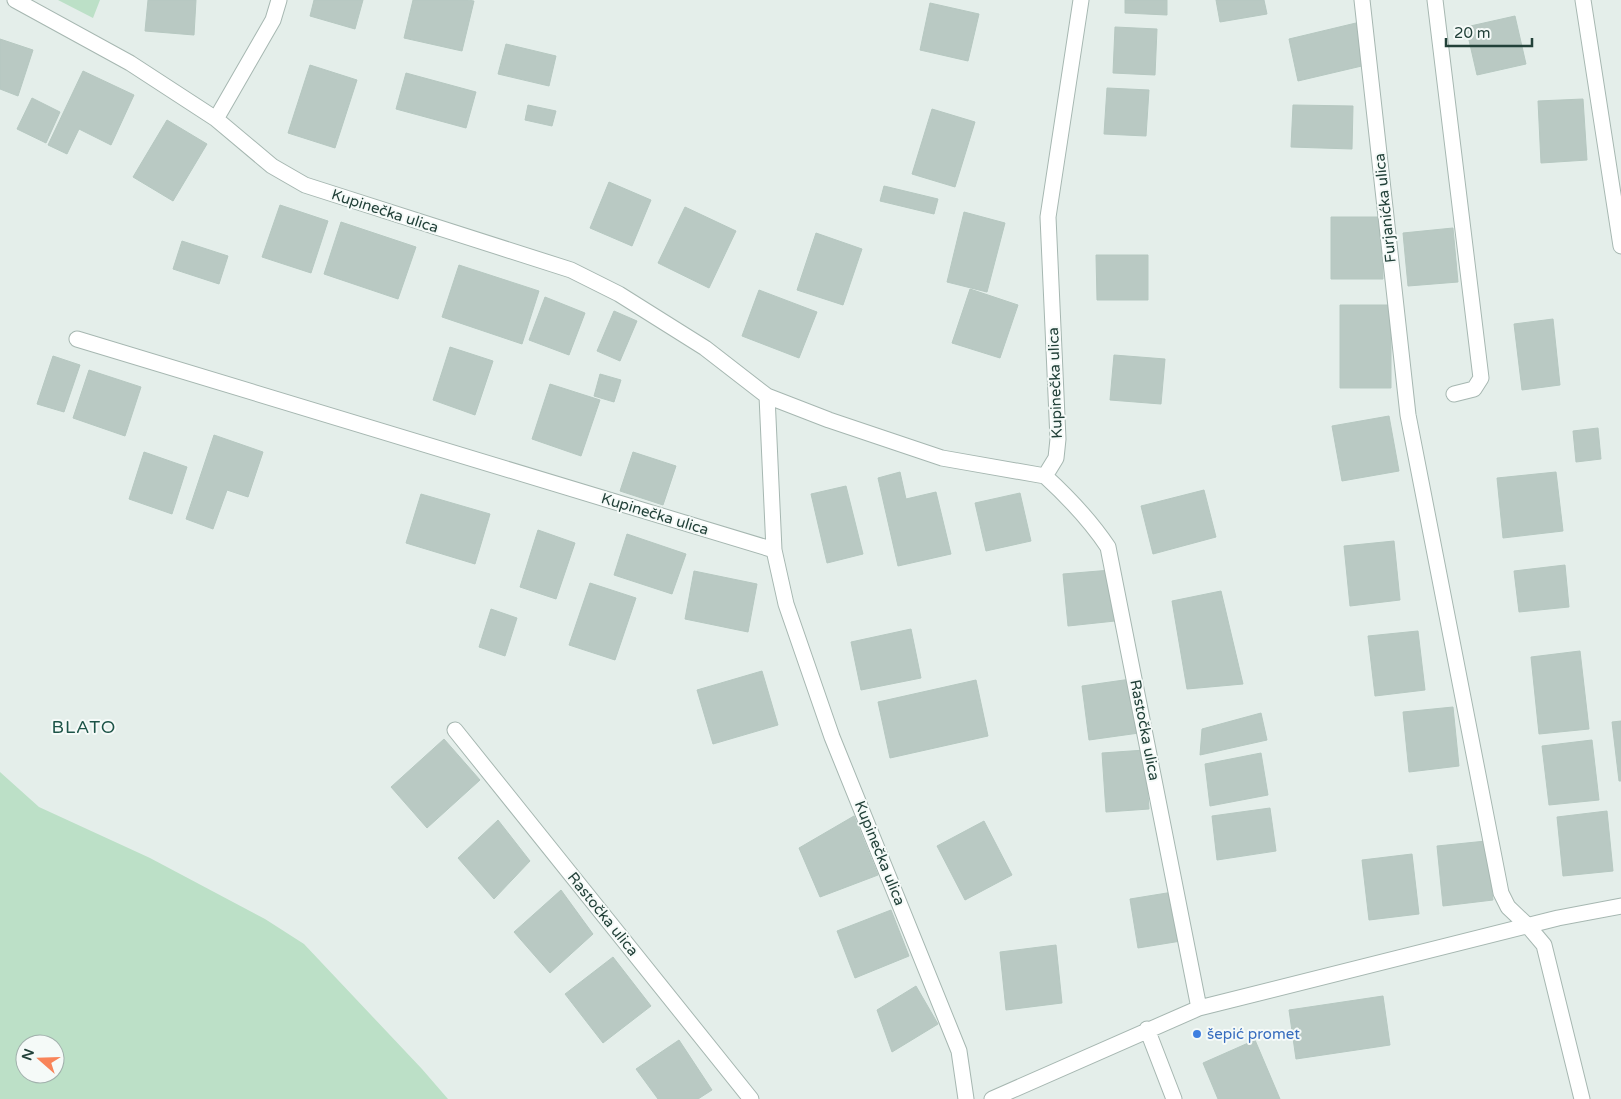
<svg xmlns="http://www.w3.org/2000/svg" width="1621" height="1099" font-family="'Varela Round',sans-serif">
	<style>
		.green { fill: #bce0c7; fill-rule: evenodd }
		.building { fill: #b9c9c3; stroke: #b6c8c1 }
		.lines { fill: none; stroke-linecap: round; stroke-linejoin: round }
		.minor-casing { stroke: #a6b7b1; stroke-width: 17 }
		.minor { stroke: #fff; stroke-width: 15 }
		.shop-dot { fill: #3f7fe0; stroke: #f5faf8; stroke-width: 2 }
		.labels { text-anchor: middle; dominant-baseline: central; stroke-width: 4; stroke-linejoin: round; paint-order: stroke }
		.street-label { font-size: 15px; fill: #224139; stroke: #f5faf8 }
		.shop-label { font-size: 15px; fill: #366cbe; stroke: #f5faf8; text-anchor: start }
		.quarter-label { font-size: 18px; letter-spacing: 1px; fill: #1d5448; stroke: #f5faf8 }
	</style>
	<rect width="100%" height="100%" fill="#e4eeea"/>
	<path class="green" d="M 58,0 L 100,0 L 93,18 Z
		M 0,772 L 39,807 L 150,858 L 265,919 L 304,944 L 422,1069 L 448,1099 L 0,1099 ZM 25,1044 L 55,1044 L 55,1074 L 25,1074 Z"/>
	<path class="building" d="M 148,0 L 196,0 L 194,35 L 145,31 Z
		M 314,0 L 363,0 L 355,29 L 310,16 Z
		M 413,0 L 468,0 L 474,1 L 462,51 L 404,38 Z
		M 1125,0 L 1167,0 L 1167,15 L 1125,13 Z
		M 1216,0 L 1264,0 L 1267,14 L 1220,22 Z
		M 930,3 L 979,14 L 968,61 L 920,50 Z
		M 1515,16 L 1526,64 L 1477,75 L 1466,27 Z
		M 1356,23 L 1366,65 L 1298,81 L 1289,39 Z
		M 1115,27 L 1157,29 L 1155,75 L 1113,73 Z
		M 0,39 L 33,50 L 18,96 L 0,89 Z
		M 506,44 L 556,56 L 549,86 L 498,74 Z
		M 310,65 L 357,80 L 335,148 L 288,133 Z
		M 83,71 L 134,95 L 111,145 L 79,129 L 67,154 L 48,145 Z
		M 406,73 L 476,92 L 466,128 L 396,109 Z
		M 1107,88 L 1149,90 L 1146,136 L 1104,134 Z
		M 32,98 L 60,112 L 46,143 L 17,129 Z
		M 1583,99 L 1587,160 L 1541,163 L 1538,101 Z
		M 528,105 L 556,111 L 552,126 L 525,120 Z
		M 1293,105 L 1353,106 L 1352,149 L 1291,147 Z
		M 932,109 L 975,122 L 955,187 L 912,174 Z
		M 167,120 L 207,144 L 173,201 L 133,177 Z
		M 609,182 L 651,200 L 632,246 L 590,228 Z
		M 884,186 L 938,199 L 934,214 L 880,201 Z
		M 280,205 L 328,221 L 311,273 L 262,257 Z
		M 685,207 L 736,231 L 709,288 L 658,263 Z
		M 964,212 L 1005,223 L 987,292 L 947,282 Z
		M 1331,217 L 1383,217 L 1383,279 L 1331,279 Z
		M 341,222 L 416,247 L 398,299 L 324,274 Z
		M 1453,228 L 1458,282 L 1408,286 L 1403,233 Z
		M 816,233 L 862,249 L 843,305 L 797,290 Z
		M 182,241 L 228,256 L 219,284 L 173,269 Z
		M 1096,255 L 1148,255 L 1148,300 L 1097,300 Z
		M 459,265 L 539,291 L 522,344 L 442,317 Z
		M 970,289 L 1018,305 L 1000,358 L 952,343 Z
		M 759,290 L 817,312 L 799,358 L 742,336 Z
		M 545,297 L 585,313 L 569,355 L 529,340 Z
		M 1340,305 L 1391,305 L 1391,388 L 1340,388 Z
		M 614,311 L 637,321 L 620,361 L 597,351 Z
		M 1553,319 L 1560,385 L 1522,390 L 1514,324 Z
		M 450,347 L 493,361 L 475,415 L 433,400 Z
		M 1114,355 L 1165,359 L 1161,404 L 1110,400 Z
		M 53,356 L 80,365 L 64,412 L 37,404 Z
		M 89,370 L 141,387 L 125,436 L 73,418 Z
		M 600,374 L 621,380 L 614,402 L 594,396 Z
		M 550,384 L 600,400 L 581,456 L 532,439 Z
		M 1389,416 L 1399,471 L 1342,481 L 1332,426 Z
		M 1598,428 L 1601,459 L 1576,462 L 1573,431 Z
		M 214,435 L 263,452 L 248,497 L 227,490 L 213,529 L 186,519 Z
		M 144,452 L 187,467 L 172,514 L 129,499 Z
		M 633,452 L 676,466 L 663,505 L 620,491 Z
		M 900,472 L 906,499 L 936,492 L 951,554 L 898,566 L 878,478 Z
		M 1556,472 L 1563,531 L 1503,538 L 1497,478 Z
		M 846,486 L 863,554 L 827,563 L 811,494 Z
		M 1204,490 L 1216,537 L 1153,554 L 1141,506 Z
		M 1020,493 L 1031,541 L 986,551 L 975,503 Z
		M 421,494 L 490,514 L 475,564 L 406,543 Z
		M 538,530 L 575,543 L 556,599 L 520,587 Z
		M 627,534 L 686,554 L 672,594 L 614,575 Z
		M 1394,541 L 1400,600 L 1350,606 L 1344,546 Z
		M 1565,565 L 1569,607 L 1519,612 L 1514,571 Z
		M 1111,570 L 1115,621 L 1068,626 L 1063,574 Z
		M 694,571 L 757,584 L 748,632 L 685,619 Z
		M 590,583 L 636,598 L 615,660 L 569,645 Z
		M 1221,591 L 1243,684 L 1187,689 L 1172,601 Z
		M 491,609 L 517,618 L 505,656 L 479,647 Z
		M 911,629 L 921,678 L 861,690 L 851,642 Z
		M 1418,631 L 1425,690 L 1375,696 L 1368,636 Z
		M 1580,651 L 1589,729 L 1539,734 L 1531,657 Z
		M 762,671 L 778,725 L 713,744 L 697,690 Z
		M 1131,679 L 1139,733 L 1089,740 L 1082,686 Z
		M 976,680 L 988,736 L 890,758 L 878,702 Z
		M 1453,707 L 1459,766 L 1409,772 L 1403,712 Z
		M 1261,713 L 1267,740 L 1200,755 L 1202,729 Z
		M 1621,721 L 1621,781 L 1619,781 L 1612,722 Z
		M 444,739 L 480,780 L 427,828 L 391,787 Z
		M 1592,740 L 1599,800 L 1549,805 L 1542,746 Z
		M 1145,750 L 1149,809 L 1106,812 L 1102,753 Z
		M 1261,753 L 1268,795 L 1210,806 L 1205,764 Z
		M 1270,808 L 1276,851 L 1217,860 L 1212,816 Z
		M 1607,811 L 1613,871 L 1563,876 L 1557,817 Z
		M 854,816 L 878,875 L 820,897 L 799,848 Z
		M 498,820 L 530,861 L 494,899 L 458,858 Z
		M 984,821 L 1012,875 L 965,900 L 937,846 Z
		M 1486,841 L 1493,900 L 1443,906 L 1437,846 Z
		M 1412,854 L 1419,914 L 1369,920 L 1362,860 Z
		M 561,890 L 593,934 L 550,973 L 514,932 Z
		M 1173,892 L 1181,941 L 1138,948 L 1130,899 Z
		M 891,910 L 909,956 L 855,978 L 837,931 Z
		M 1056,945 L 1062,1003 L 1006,1010 L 1000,952 Z
		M 613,957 L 651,1006 L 603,1043 L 565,994 Z
		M 916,986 L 938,1024 L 892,1052 L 877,1010 Z
		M 1383,996 L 1390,1045 L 1296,1059 L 1289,1010 Z
		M 679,1040 L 712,1090 L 698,1099 L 658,1099 L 636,1069 Z
		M 1255,1040 L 1280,1099 L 1218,1099 L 1203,1063 Z"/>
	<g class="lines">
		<g class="minor-casing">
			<path id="minor" d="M 15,0 L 130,63 L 216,119 L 272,166 L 305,185 L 571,270 L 619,294 L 705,348 L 767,396 L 829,420 L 942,458 L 1045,476 L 1056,458 L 1058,439 L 1048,217 L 1081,0
				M 1362,0 L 1408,415 L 1501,893 L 1508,907 L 1528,926 L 1544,945 L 1582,1099
				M 1435,0 L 1481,378 L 1474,389 L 1454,394
				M 1583,0 L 1621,246
				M 216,119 L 273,20 L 279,0
				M 77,339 L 774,550
				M 767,396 L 774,550 L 786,604 L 832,737 L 959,1051 L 966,1099
				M 1045,476 C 1069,498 1090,520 1108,547 L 1199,1008
				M 455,730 L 751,1099
				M 1147,1029 L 1174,1099
				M 992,1099 L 1199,1008 L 1558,918 L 1621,906"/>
		</g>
		<use href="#minor" class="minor"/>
	</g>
	<circle class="shop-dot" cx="1197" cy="1034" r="5"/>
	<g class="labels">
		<g class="street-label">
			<text transform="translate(1385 208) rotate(-96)">Furjanićka ulica</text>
			<text transform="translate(385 211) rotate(18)">Kupinečka ulica</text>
			<text transform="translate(1055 383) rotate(-92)">Kupinečka ulica</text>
			<text transform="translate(655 514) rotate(17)">Kupinečka ulica</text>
			<text transform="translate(1145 730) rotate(79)">Rastočka ulica</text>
			<text transform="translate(880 853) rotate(68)">Kupinečka ulica</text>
			<text transform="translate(603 914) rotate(51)">Rastočka ulica</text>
		</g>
		<g class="shop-label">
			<text x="1207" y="1034">šepić promet</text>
		</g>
		<g class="quarter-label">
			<text x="84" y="727">BLATO</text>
		</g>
	</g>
	<g transform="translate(40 1059) rotate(290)"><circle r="24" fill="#f5faf8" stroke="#a1b0ac"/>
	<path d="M0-4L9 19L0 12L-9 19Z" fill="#f88459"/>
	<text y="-8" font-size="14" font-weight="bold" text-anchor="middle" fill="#224139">N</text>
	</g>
	<path d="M1446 38v8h86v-8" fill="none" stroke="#224139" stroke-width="2.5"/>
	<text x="1454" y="38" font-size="15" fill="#224139" stroke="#f5faf8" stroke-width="4" paint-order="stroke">20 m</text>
</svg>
